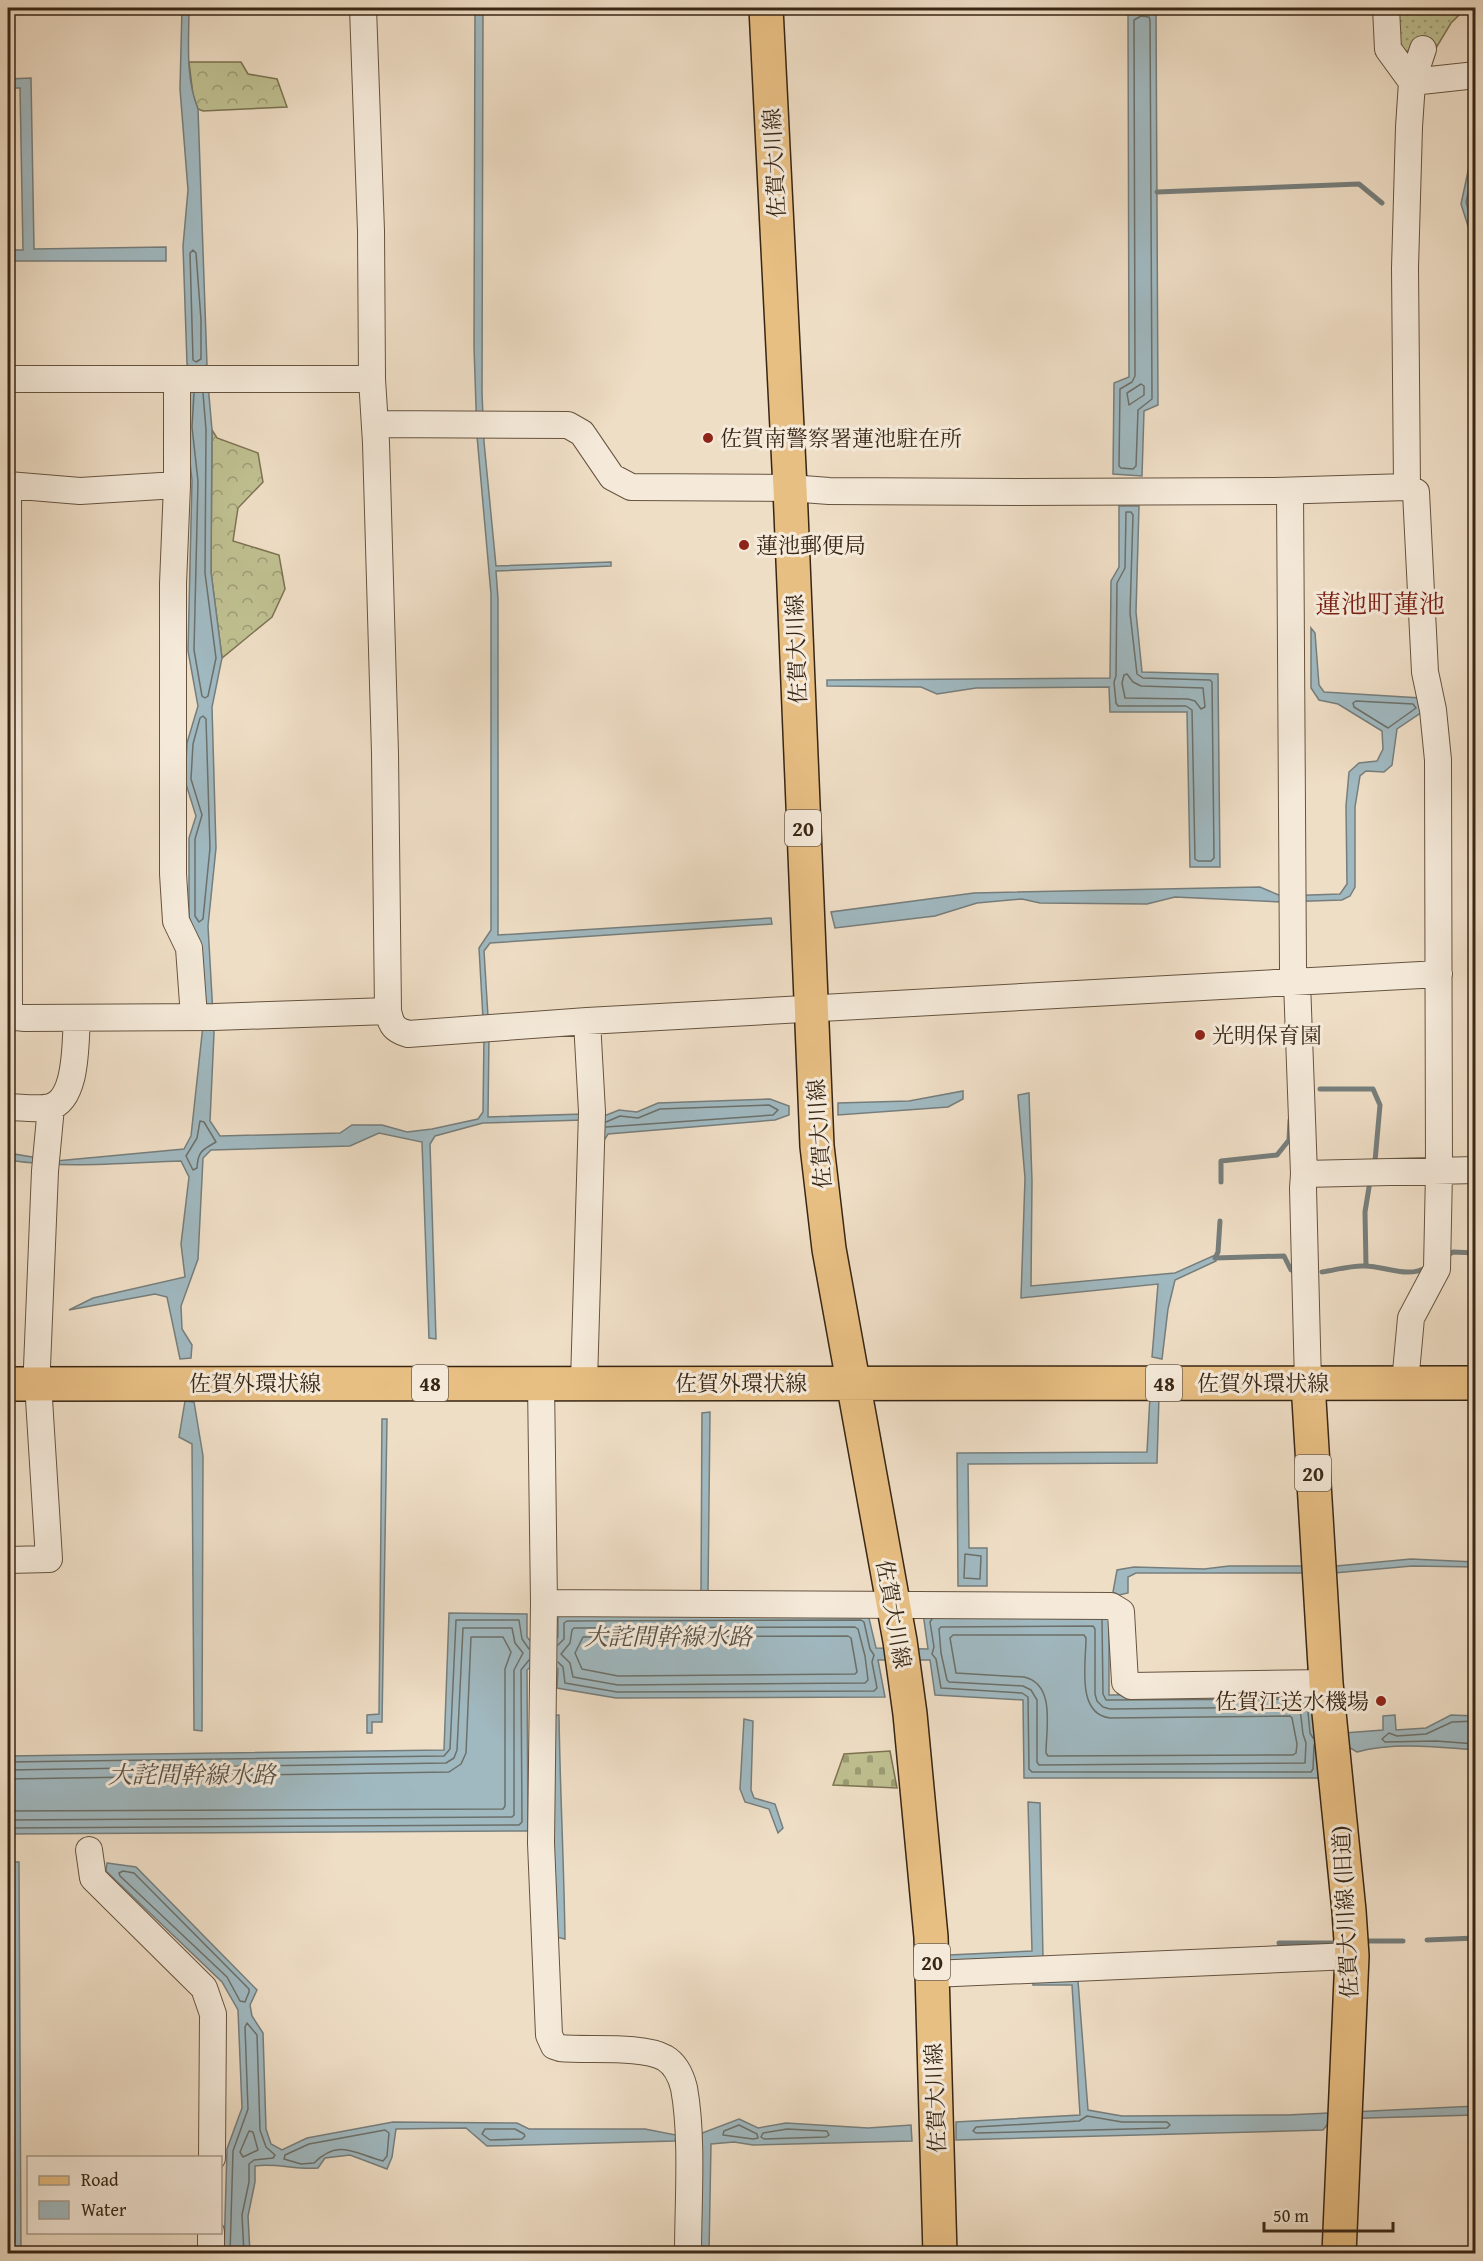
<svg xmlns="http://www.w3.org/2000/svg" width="1483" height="2261" font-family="'Gentium Book Plus','Noto Serif JP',serif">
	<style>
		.grass { fill: url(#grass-tufts); stroke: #7c7352; stroke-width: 1.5 }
		.forest { fill: url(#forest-crowns); stroke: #7c7352; stroke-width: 1.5 }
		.cemetery { fill: url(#cemetery-stones); stroke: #7c7352; stroke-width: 1.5 }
		.park { fill: url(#park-dots); stroke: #7c7352; stroke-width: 1.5 }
		.water { fill: #a0b9c1; stroke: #767e7c; stroke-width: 1.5 }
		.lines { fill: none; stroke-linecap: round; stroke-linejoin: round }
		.shore { stroke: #6c706a; stroke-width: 1.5 }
		.stream { stroke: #767e7c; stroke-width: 5 }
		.minor-casing { stroke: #665440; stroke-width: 28 }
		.major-casing { stroke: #382614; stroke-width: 36 }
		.minor { stroke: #f5eada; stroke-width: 26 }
		.major { stroke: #e8bf83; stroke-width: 33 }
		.poi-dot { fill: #8f2418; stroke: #f5eada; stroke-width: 2 }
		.labels { text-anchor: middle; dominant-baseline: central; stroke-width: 6; stroke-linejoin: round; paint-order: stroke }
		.shield { fill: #f5eada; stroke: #71614f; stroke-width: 1.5 }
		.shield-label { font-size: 21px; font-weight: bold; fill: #382614 }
		.street-label { font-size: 22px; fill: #382614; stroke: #f5eada }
		.poi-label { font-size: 22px; fill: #382614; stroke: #f5eada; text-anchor: start }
		.water-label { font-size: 24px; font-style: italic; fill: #575248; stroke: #f5eada }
		.quarter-label { font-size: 26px; fill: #7a1f14; stroke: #f5eada }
	</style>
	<defs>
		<pattern id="grass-tufts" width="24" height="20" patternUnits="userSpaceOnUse" patternTransform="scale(1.5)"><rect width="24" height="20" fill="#bfc091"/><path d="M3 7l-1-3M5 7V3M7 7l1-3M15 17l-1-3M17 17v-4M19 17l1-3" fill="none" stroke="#9c9c75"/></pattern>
		<pattern id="forest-crowns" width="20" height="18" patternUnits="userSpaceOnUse" patternTransform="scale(1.5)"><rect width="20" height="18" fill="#bfc091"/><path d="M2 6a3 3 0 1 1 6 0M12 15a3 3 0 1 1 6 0" fill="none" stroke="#9c9c75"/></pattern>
		<pattern id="cemetery-stones" width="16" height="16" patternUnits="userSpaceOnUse" patternTransform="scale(1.5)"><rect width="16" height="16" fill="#bfc091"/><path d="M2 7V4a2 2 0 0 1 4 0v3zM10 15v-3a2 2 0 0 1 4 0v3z" fill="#9c9c75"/></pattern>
		<pattern id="park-dots" width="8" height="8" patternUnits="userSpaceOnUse" patternTransform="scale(1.5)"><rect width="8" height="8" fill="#bfc091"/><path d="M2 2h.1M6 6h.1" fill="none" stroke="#9c9c75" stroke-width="1.8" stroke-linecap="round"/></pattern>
	</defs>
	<rect width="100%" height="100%" fill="#efdec6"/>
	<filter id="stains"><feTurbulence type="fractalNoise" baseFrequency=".00333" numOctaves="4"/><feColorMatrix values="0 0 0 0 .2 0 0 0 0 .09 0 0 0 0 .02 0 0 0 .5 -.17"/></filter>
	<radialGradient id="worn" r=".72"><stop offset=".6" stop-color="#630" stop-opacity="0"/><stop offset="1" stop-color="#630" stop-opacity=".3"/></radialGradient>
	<path class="grass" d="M 1475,151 L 1475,242 L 1463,205 Z"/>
	<path class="forest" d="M 189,62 L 241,62 L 248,74 L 277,79 L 287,107 L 203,111 L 198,109 L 193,95 Z
		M 212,430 L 217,438 L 258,453 L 263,482 L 238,508 L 233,541 L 279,555 L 285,589 L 272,617 L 222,658 L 211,572 Z"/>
	<path class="cemetery" d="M 890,1751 L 897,1788 L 833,1785 L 844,1754 Z"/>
	<path class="park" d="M 1391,8 L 1466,8 L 1451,23 L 1430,58 L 1406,59 L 1392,45 Z"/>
	<path class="water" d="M 182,8 L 189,8 C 189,41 185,77 198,109 L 207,365 L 196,369 L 208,384 L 212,430 L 211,572 L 222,658 L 212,707 L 216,848 L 208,926 L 214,1033 L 210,1121 L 220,1136 L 340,1133 L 352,1125 L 382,1125 L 407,1132 L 432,1129 L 478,1119 L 483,1112 L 484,1036 L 479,948 L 491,930 L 491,594 L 477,436 L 474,347 L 475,8 L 483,8 L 482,393 L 484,442 L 496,566 L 611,562 L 611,566 L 496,571 L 498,599 L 498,935 L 771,918 L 772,924 L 490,943 L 484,951 L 489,1033 L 488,1117 L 584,1114 L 599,1118 L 619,1110 L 637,1112 L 658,1103 L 770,1099 L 789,1106 L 789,1115 L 775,1120 L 608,1134 L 598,1150 L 584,1120 L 483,1123 L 435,1136 L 430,1144 L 436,1339 L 429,1338 L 422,1142 L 379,1133 L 350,1146 L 211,1150 L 203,1158 L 198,1259 L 181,1306 L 182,1329 L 192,1345 L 191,1358 L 180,1359 L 167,1297 L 155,1294 L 69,1310 L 93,1298 L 185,1277 L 181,1244 L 189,1177 L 181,1161 C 123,1163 65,1169 8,1160 L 8,1153 L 56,1161 L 184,1149 L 191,1136 L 203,1025 L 199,944 L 189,917 L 189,838 L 196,816 L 185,781 L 187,743 L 198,706 L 188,651 L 192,480 L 186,427 L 191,369 L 187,364 L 183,246 L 188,190 L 180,89 Z
		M 1138,8 L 1144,8 L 1145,11 L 1156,11 L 1158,405 L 1144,411 L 1142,476 L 1113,474 L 1114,383 L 1129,377 L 1128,11 L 1138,11 Z
		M 31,78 L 34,249 L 166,247 L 166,261 L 8,261 L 8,250 L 23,250 L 20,88 L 8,88 L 8,79 Z
		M 1475,146 L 1475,163 L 1466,202 L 1475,233 L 1475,248 L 1461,204 L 1473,148 Z
		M 1119,506 L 1139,506 L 1136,612 L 1142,672 L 1218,674 L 1220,867 L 1190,867 L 1187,712 L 1110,712 L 1109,687 L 976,688 L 937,694 L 921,687 L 827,686 L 827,680 L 1110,678 L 1111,581 L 1119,567 Z
		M 1311,628 L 1315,633 L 1319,685 L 1324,692 L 1421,698 L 1422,712 L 1397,729 L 1392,765 L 1384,772 L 1366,771 L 1360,776 L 1355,807 L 1355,887 L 1350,896 L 1342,900 L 1281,902 L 1175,897 L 1147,904 L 1040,903 L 1022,899 L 977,903 L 935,916 L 835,928 L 831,912 L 974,893 L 1260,887 L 1281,896 L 1340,894 L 1347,884 L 1346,806 L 1349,772 L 1359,763 L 1377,761 L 1383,749 L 1382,731 L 1338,704 L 1319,700 L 1311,688 Z
		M 963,1091 L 963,1099 L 948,1107 L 838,1115 L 838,1103 L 909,1101 Z
		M 1029,1093 L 1032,1181 L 1031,1286 L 1175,1273 L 1215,1255 L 1216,1261 L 1175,1280 L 1168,1309 L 1162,1359 L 1152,1357 L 1158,1284 L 1021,1298 L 1025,1178 L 1018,1095 Z
		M 1150,1396 L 1159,1396 L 1157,1463 L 968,1464 L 969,1548 L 987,1548 L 987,1586 L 958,1586 L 957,1453 L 1147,1452 Z
		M 185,1401 L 194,1402 L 203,1456 L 202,1731 L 194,1730 L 192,1444 L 179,1437 Z
		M 710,1412 L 708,1592 L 701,1592 L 702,1413 Z
		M 382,1419 L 387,1419 L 382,1722 L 372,1722 L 372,1733 L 367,1733 L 367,1715 L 379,1714 Z
		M 1411,1559 L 1475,1562 L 1475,1567 L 1412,1566 L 1334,1573 L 1136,1573 L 1128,1577 L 1128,1593 L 1119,1595 L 1113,1592 L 1117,1570 L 1134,1567 L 1204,1569 L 1229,1566 L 1336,1566 Z
		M 1109,1612 L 1109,1695 L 1312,1693 L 1344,1733 L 1383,1730 L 1383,1716 L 1395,1715 L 1396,1730 L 1426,1728 L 1451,1715 L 1476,1716 L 1475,1750 C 1437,1747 1394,1742 1357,1752 L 1345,1745 L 1320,1778 L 1024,1778 L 1023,1700 L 935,1695 L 930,1660 L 878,1660 L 885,1697 L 616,1698 L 557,1688 L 558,1669 L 549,1663 L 535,1663 L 527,1670 L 528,1831 L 8,1834 L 8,1756 L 444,1750 L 449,1613 L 527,1614 L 527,1637 L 534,1645 L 548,1645 L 558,1637 L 558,1615 L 868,1614 L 876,1648 L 928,1649 L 923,1613 Z
		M 559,1715 C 560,1790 564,1864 565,1939 L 556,1937 C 555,1863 551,1790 549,1716 Z
		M 744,1719 L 753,1721 L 751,1790 L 754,1798 L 775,1804 L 783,1828 L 778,1833 L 769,1809 L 745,1802 L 740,1789 Z
		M 1028,1802 L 1040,1803 L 1043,1958 L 949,1961 L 949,1955 L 1032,1951 Z
		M 8,1862 L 19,1862 L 21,2251 L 14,2253 L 8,2248 Z
		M 107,1863 L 136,1867 L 257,1990 L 250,2005 L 252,2016 L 263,2033 L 266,2129 L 271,2144 L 282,2150 L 307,2138 L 393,2122 L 517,2123 L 529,2129 L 645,2129 L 676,2135 L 675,2141 L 487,2146 L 466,2128 L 396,2129 L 392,2157 L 387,2169 L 350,2155 L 325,2158 L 318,2168 C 296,2170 276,2163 255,2166 L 255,2182 L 248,2216 L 250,2253 L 224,2253 L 227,2149 L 242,2108 L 238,2010 L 222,1982 L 106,1871 Z
		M 1033,1980 L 1078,1981 L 1088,2110 L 1122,2116 L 1287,2115 L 1476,2106 L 1475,2115 L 1332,2119 L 1323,2130 L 956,2140 L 956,2122 L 1080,2115 L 1072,1985 L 1033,1985 Z
		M 739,2119 L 758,2128 L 786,2123 L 868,2128 L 911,2125 L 912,2141 L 753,2145 L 734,2142 L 711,2144 L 709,2253 L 699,2254 L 697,2135 Z"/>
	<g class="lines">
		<path class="shore" d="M 1141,16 L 1149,17 L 1150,20 L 1152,399 L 1138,410 L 1136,466 L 1133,469 L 1121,468 L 1119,466 L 1120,389 L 1132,382 L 1135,376 L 1134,20 Z
			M 193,250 L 196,253 L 201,320 L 201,359 L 196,362 L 193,360 L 190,253 Z
			M 1141,384 L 1144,386 L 1144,395 L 1129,405 L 1127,393 Z
			M 194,393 L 192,427 L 198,481 L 194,650 L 202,696 L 205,698 L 208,696 L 216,658 L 205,573 L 206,430 L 203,393
			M 1126,512 L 1131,512 L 1133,515 L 1130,613 L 1137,674 L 1143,678 L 1210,680 L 1212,682 L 1214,858 L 1211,861 L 1198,861 L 1195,859 L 1192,710 L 1186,706 L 1118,706 L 1116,703 L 1114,682 L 1116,676 L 1117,583 L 1125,568 Z
			M 1127,674 L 1133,682 L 1141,686 L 1203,688 L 1205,707 L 1201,709 L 1195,701 L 1188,699 L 1125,698 L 1122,683 L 1124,675 Z
			M 1356,701 L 1413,704 L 1416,708 L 1388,728 L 1354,707 L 1353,703 Z
			M 203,716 L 206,719 L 210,848 L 203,919 L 199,922 L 195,916 L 195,839 L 202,815 L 191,779 L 193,744 L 200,718 Z
			M 200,1121 L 204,1122 L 216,1142 C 203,1150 198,1150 197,1168 L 193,1170 L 186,1156 L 197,1138 Z
			M 606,1127 L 773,1115 L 778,1110 L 769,1105 L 660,1109 L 638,1118 L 620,1116 L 606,1122
			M 965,1554 L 981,1556 L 980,1579 L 964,1578 Z
			M 932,1619 L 930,1622 L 934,1647 L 932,1654 L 936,1659 L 941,1688 L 1022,1693 L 1028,1697 L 1029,1769 L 1032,1772 L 1311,1772 L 1313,1769 L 1314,1745
			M 1102,1620 L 1103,1694 L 1106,1700 L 1305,1699 L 1307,1702 L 1310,1733 L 1313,1738
			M 1093,1626 L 1095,1629 L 1095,1694 L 1097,1701 L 1103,1707 L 1110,1709 L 1298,1707 L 1300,1709 L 1303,1734 L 1306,1743 L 1305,1763 L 1039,1765 L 1037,1762 L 1037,1700 L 1031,1690 L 1023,1686 L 949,1682 L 947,1680 L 941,1653 L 939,1629 L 941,1627 Z
			M 855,1627 L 858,1629 L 865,1656 L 868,1680 L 865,1683 L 618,1685 L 573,1677 L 570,1663 L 561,1654 L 570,1643 L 572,1630 L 574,1628 Z
			M 953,1635 L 1084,1635 L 1086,1638 C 1086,1663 1076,1714 1110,1718 L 1290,1716 L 1292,1718 L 1297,1744 L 1296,1753 L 1293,1755 L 1048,1756 L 1046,1753 C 1046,1729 1056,1684 1024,1677 L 956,1673 L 950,1638 Z
			M 848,1636 L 851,1638 L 857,1672 L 855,1674 L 618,1676 L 582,1669 L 575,1653 L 583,1637 Z
			M 558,1662 L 563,1667 L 565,1683 L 617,1692 L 874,1691 L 877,1688 L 872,1662 L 874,1655 L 870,1649 L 864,1622 L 861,1620 L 567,1621 L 564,1623 L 564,1639 L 558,1645
			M 1476,1721 L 1452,1722 L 1426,1734 L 1397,1736 L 1389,1733 L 1382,1739 L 1385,1742 L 1436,1741 L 1476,1744
			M 8,1762 L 444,1756 L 450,1749 L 456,1620 L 519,1620 L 522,1639 L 529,1649
			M 8,1770 L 446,1763 L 454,1758 L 457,1750 L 463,1628 L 512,1628 L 515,1643 L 523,1653 L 514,1670 L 514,1815 L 512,1817 L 8,1820
			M 8,1779 L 449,1772 L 461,1764 L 466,1753 L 471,1637 L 503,1637 L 511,1652 L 505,1669 L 505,1806 L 503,1809 L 8,1811
			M 8,1828 L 519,1825 L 522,1822 L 521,1670 L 529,1660
			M 8,1868 L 13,1871 L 15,2241 L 13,2244 L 8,2244
			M 123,1871 L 134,1873 L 249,1989 L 249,1992 L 245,2002 L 240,2001 L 227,1977 L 120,1876 L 119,1873 Z
			M 1087,2116 L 1122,2122 L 1167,2122 L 1170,2125 L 1167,2128 L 976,2133 L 973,2131 L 976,2127 L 1079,2121 Z
			M 739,2125 L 757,2134 L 758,2138 L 753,2139 L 723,2135 L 724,2131 Z
			M 485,2129 L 515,2129 L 524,2134 L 525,2136 L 522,2139 L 490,2140 L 482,2134 Z
			M 787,2129 L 827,2131 L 829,2135 L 826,2137 L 764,2139 L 761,2137 L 763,2133 Z
			M 385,2130 L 389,2133 L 387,2156 L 383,2161 C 355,2154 339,2138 314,2163 L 301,2164 L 284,2159 L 285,2155 L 309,2144 Z
			M 249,2131 L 253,2132 L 258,2150 L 243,2157 L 240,2152 Z
			M 230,2254 L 233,2151 L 248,2109 L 245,2027 L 247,2023 L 257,2035 L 260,2130 L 266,2147 L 275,2155 L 273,2158 L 254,2160 L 249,2164 L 249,2182 L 242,2215 L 244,2254"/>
		<path class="stream" d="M 1157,192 L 1359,184 L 1382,203
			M 1320,1089 L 1373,1089 L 1380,1105 L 1375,1161
			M 1221,1182 L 1221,1161 L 1277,1155 L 1289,1140 L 1290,1120
			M 1220,1221 L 1218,1252 L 1215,1258 L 1284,1256 L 1291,1270
			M 1445,1257 L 1453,1252 L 1476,1253
			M 1366,1266 L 1365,1212 L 1370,1181
			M 1322,1272 C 1336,1270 1352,1265 1365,1266 C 1385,1266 1408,1279 1427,1267
			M 1427,1940 L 1476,1938
			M 1365,1941 L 1403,1941
			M 1279,1943 L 1339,1943"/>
		<g class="minor-casing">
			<path id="minor" d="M 363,8 L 371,231 L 372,379 L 376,443 L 385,753 L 388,1011 C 391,1025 394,1030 408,1034 L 587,1021 L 1439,974
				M 1386,8 L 1388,49 L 1412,82
				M 1412,82 L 1476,75
				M 8,379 L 372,379
				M 177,379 L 177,485 L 173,584 L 173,874 L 176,921 L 189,948 L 194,1017
				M 376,424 L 568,425 L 582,433 L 612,477 L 631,487 L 790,488 L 829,491 L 1020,492 L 1275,491 L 1407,487 L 1416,492 L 1425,672 L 1433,710 L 1438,760 L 1439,1172 L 1437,1269 L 1411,1318 L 1405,1383
				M 8,485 L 9,1011 L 16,1017 L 25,1018 L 214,1017 L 388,1011
				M 8,485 L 80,491 L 177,485
				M 1407,487 L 1405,268 L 1409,127 L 1412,82 L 1423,49
				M 1290,491 L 1293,969 L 1297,982 L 1304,1174 L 1303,1188 L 1308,1383
				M 8,1107 C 20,1107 38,1110 50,1107 C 78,1099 75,1041 77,1018
				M 1304,1174 L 1476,1170
				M 584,1382 L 592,1112 L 587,1021
				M 541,1383 L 544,1603 L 541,1843 L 549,2035 L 554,2046 L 560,2048 C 588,2051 642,2045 665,2058 C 675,2064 681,2076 684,2088 C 693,2137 688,2203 688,2254
				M 8,1560 L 49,1559 L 37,1367 L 45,1171 L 51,1107
				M 544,1603 L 1111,1606 L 1121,1612 L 1125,1682 L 1131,1686 L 1326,1683
				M 89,1850 L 93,1878 L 204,1988 L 213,2014 L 212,2158
				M 932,1974 L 1352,1956
				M 211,2254 L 211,2232"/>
		</g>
		<g class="major-casing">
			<path id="major" d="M 766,8 L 790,488 L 817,1146 L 829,1249 L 900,1641 L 910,1714 L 931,1937 L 940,2254
				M 1308,1383 L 1326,1683 L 1349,1911 L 1352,1956 L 1339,2254
				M 8,1384 L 1476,1383"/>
		</g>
		<use href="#minor" class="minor"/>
		<use href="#major" class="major"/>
	</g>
	<g class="poi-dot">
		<circle cx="708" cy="438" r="6"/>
		<circle cx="744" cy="545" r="6"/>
		<circle cx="1200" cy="1035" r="6"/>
		<circle cx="1381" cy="1701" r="6"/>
	</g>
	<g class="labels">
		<g class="shield">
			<rect x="785" y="810" width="36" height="36" rx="4.5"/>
			<rect x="412" y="1365" width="36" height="36" rx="4.5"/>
			<rect x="1146" y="1365" width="36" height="36" rx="4.5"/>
			<rect x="1295" y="1455" width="36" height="36" rx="4.5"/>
			<rect x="914" y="1944" width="36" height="36" rx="4.5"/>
		</g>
		<g class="shield-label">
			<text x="803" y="828">20</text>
			<text x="430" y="1383">48</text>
			<text x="1164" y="1383">48</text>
			<text x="1313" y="1473">20</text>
			<text x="932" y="1962">20</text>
		</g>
		<g class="street-label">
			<text transform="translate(774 163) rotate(-93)">佐賀大川線</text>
			<text transform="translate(796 649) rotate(-92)">佐賀大川線</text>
			<text transform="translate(819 1134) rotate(-94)">佐賀大川線</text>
			<text x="255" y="1383">佐賀外環状線</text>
			<text x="741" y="1383">佐賀外環状線</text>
			<text x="1263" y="1383">佐賀外環状線</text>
			<text transform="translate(894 1614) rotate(80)">佐賀大川線</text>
			<text transform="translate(1345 1912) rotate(-93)">佐賀大川線 (旧道)</text>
			<text transform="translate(935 2098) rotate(-92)">佐賀大川線</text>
		</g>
		<g class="poi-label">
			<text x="720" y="438">佐賀南警察署蓮池駐在所</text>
			<text x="756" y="545">蓮池郵便局</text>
			<text x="1212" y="1035">光明保育園</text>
			<text x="1369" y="1701" text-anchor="end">佐賀江送水機場</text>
		</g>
		<g class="water-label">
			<text x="668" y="1636">大詫間幹線水路</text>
			<text x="192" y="1774">大詫間幹線水路</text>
		</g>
		<g class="quarter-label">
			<text x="1380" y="603">蓮池町蓮池</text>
		</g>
	</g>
	<rect width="1483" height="2261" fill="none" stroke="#efdec6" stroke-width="30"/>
	<rect x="9" y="9" width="1465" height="2243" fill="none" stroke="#382614" stroke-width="3"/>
	<rect x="15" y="15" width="1453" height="2231" fill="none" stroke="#382614" stroke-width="1.5"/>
	<rect x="27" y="2156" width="195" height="78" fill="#f5eada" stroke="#a99c8b" stroke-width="1.5"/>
	<rect x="39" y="2176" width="30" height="9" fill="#e8bf83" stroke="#a99c8b" stroke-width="1.5"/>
	<text x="81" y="2186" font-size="18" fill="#382614">Road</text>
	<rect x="39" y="2201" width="30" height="18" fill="#a0b9c1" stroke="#a99c8b" stroke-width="1.5"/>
	<text x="81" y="2216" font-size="18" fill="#382614">Water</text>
	<path d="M1264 2222v9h129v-9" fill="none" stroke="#382614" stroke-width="3"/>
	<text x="1273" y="2222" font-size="18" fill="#382614" stroke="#f5eada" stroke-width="4.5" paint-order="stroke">50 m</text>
	<rect width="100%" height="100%" filter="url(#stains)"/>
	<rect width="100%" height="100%" fill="url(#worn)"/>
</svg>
